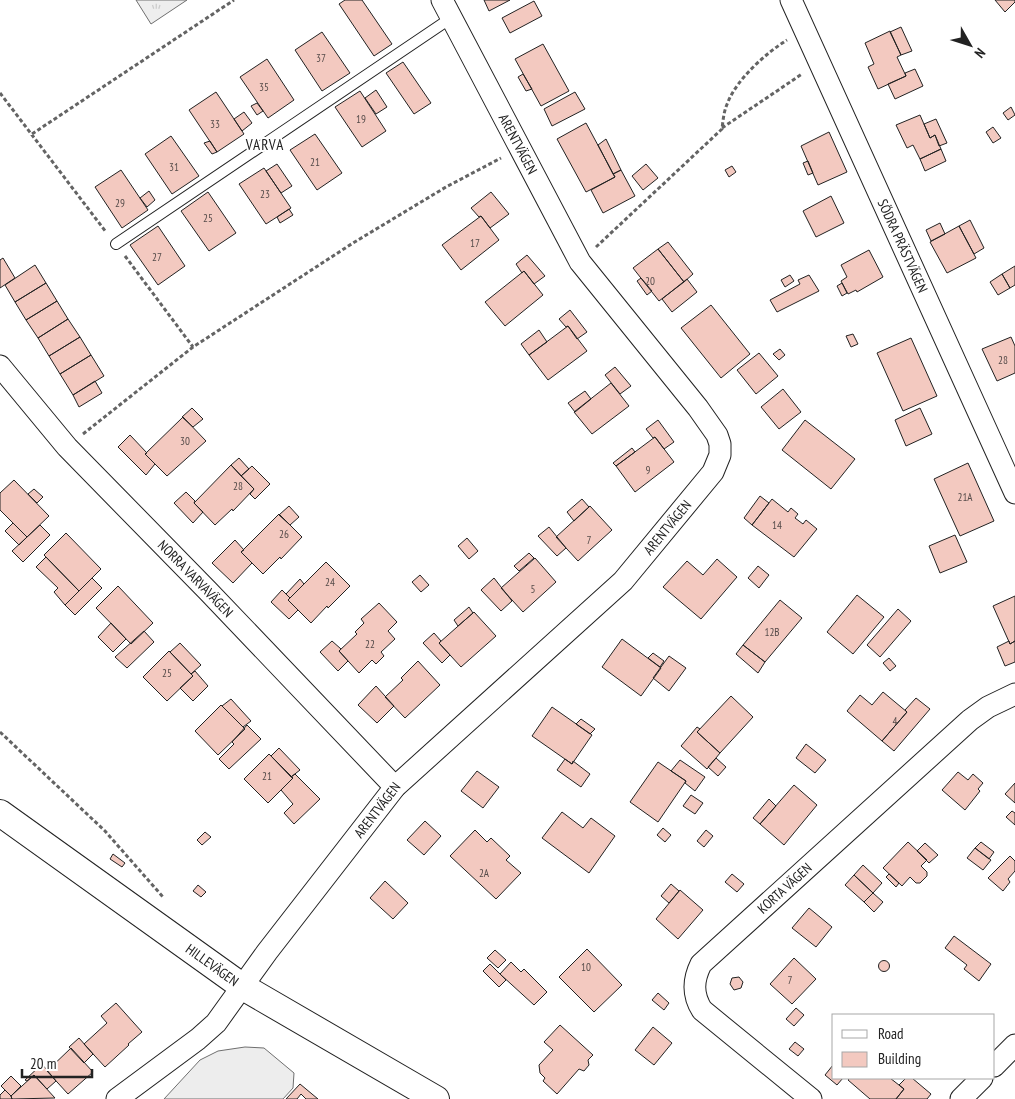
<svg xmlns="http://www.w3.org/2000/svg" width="1015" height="1099" font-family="'PT Sans Narrow',sans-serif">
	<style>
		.park { fill: url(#park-tufts); stroke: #6f6f6f }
		.parking { fill: #ededed; stroke: #6f6f6f }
		.building { fill: #f3c9c0; stroke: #222 }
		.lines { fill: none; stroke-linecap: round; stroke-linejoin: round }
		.service-casing { stroke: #222; stroke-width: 12 }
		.minor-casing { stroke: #222; stroke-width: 23 }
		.tertiary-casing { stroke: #222; stroke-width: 28 }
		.path { stroke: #646464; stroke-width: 3; stroke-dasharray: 4 2.5; stroke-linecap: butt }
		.service { stroke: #fff; stroke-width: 10 }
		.minor { stroke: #fff; stroke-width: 21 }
		.tertiary { stroke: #fff; stroke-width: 26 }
		.labels { text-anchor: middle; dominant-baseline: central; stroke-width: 4; stroke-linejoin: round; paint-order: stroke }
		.number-label { font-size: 11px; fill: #564c4a }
		.street-label { font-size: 14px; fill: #222; stroke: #fff }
		.neighbourhood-label { font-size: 15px; letter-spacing: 1px; fill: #222; stroke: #fff }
	</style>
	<defs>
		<pattern id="park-tufts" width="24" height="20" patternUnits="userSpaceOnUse" patternTransform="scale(1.25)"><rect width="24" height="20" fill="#eee"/><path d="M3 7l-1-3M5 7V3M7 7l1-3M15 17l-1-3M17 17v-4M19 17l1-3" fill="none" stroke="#ccc"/></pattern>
	</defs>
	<rect width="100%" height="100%" fill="#fff"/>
	<path class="park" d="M 136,0 L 187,0 L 151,24 Z"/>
	<path class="parking" d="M 245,1047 L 264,1048 L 294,1073 L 293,1088 L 283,1099 L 164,1099 L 200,1060 L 218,1051 Z"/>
	<path class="building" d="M 345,0 L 362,0 L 392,44 L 374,56 L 339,4 Z
		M 484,0 L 510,0 L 489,11 Z
		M 995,0 L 1015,0 L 1015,2 L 1005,12 Z
		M 534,1 L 542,16 L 510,33 L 502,18 Z
		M 901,27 L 912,51 L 901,55 L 890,32 Z
		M 890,31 L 901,55 L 897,57 L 906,76 L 878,89 L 868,67 L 874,64 L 865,43 Z
		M 322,32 L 350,73 L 322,91 L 295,50 Z
		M 543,44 L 569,91 L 541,106 L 515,59 Z
		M 267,59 L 294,100 L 268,118 L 240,77 Z
		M 403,62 L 431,103 L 414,114 L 386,73 Z
		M 915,69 L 923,86 L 895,99 L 888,84 L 906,76 L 905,73 Z
		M 523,74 L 532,89 L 526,91 L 518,77 Z
		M 376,90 L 387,107 L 376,114 L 365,98 Z
		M 360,91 L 386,131 L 362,147 L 335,107 Z
		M 216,92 L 244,134 L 217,152 L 189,110 Z
		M 575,92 L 585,109 L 552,126 L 544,109 Z
		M 257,103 L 263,111 L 257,115 L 251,106 Z
		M 1011,107 L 1015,115 L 1008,120 L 1003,113 Z
		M 244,112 L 252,123 L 242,131 L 234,119 Z
		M 920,115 L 930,138 L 935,135 L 941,149 L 920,159 L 913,145 L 907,148 L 896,125 Z
		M 936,119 L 947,143 L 939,146 L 935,135 L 930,138 L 924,124 Z
		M 586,123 L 615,177 L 586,192 L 557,139 Z
		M 993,127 L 1001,138 L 993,143 L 986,132 Z
		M 829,132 L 847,172 L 818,185 L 801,146 Z
		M 315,134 L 342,173 L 317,190 L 290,150 Z
		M 171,136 L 199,176 L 172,194 L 145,154 Z
		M 606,139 L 621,170 L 613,174 L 598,145 Z
		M 210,141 L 217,152 L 212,154 L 204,143 Z
		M 941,149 L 946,161 L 925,171 L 920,159 Z
		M 808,161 L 813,173 L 808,175 L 803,163 Z
		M 277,164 L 292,186 L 281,193 L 266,171 Z
		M 646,164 L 658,178 L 643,190 L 632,176 Z
		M 732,166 L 736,172 L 729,177 L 725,170 Z
		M 264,168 L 291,208 L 266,224 L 239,184 Z
		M 121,170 L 148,210 L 122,228 L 95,187 Z
		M 621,170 L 635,196 L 603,213 L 591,190 L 615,177 L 613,174 Z
		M 149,191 L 155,200 L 147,207 L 140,198 Z
		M 208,192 L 236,233 L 209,251 L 181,211 Z
		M 491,192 L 509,214 L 490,228 L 481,216 L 479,217 L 471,208 Z
		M 831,196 L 844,223 L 816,237 L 803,211 Z
		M 289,209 L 293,215 L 280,223 L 277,217 Z
		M 481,216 L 499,240 L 461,270 L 442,245 Z
		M 970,220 L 984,248 L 974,254 L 959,226 Z
		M 940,223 L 945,234 L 931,241 L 926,230 Z
		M 158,226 L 185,266 L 158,285 L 130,245 Z
		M 959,226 L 976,258 L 947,273 L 930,242 Z
		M 668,242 L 693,274 L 684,282 L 658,249 Z
		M 658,249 L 684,282 L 659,301 L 633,268 Z
		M 869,250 L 883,277 L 857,292 L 856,290 L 848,294 L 841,281 L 847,277 L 841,265 Z
		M 527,255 L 545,276 L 534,284 L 524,271 L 522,273 L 516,264 Z
		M 3,258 L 15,278 L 0,288 L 0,260 Z
		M 35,265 L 46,283 L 15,302 L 5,285 Z
		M 1015,266 L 1015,285 L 1010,288 L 1002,274 Z
		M 524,271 L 543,295 L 505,326 L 485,302 Z
		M 1002,274 L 1010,288 L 998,295 L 990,282 Z
		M 790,275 L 794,281 L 785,287 L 781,280 Z
		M 809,275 L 819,291 L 777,312 L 770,300 L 800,284 L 798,280 Z
		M 641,278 L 652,291 L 647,295 L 637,281 Z
		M 687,279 L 697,292 L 672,312 L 662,299 Z
		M 46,283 L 57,301 L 26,320 L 15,302 Z
		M 842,283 L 847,293 L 842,296 L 837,286 Z
		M 57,301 L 68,319 L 38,338 L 26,320 Z
		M 711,305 L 750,354 L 721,378 L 681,328 Z
		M 570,310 L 587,332 L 577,339 L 568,326 L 566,327 L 559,319 Z
		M 68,319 L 80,337 L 49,356 L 38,338 Z
		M 568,326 L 587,351 L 548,380 L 529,355 Z
		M 539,330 L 547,342 L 529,355 L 521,344 Z
		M 853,334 L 858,344 L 851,347 L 846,336 Z
		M 80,337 L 91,355 L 60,374 L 49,356 Z
		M 1011,337 L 1015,346 L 1015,373 L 997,381 L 982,349 Z
		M 911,338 L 937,396 L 903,411 L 877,353 Z
		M 780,349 L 785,355 L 779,360 L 773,354 Z
		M 759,353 L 778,376 L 756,394 L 737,370 Z
		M 91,355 L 104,376 L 73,395 L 60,374 Z
		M 615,367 L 631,386 L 620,394 L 605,375 Z
		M 95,381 L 102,393 L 79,407 L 73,395 Z
		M 611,383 L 629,406 L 592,434 L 574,412 Z
		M 783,389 L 801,412 L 779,429 L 761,407 Z
		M 585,391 L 591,399 L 575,412 L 568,403 Z
		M 192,408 L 203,419 L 193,427 L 182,417 Z
		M 920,408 L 932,434 L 906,446 L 895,420 Z
		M 183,417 L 206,441 L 167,476 L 145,454 Z
		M 658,420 L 674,442 L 664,449 L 655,437 L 653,438 L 646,429 Z
		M 805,420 L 855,459 L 831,489 L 782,450 Z
		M 130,435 L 147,453 L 145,454 L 155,464 L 146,475 L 118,447 Z
		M 655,437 L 674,462 L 635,492 L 616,466 Z
		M 632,448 L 635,452 L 616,466 L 613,463 Z
		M 239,458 L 249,469 L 241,476 L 231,465 Z
		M 968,463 L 994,521 L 960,536 L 934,479 Z
		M 231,465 L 254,489 L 233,511 L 232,509 L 215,525 L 194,503 Z
		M 252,466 L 270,484 L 255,499 L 250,494 L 254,489 L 241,476 Z
		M 14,480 L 49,516 L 27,537 L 0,510 L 0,493 Z
		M 34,489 L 43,497 L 37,503 L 28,494 Z
		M 186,492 L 195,501 L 194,503 L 203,512 L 193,523 L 174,503 Z
		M 760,496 L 769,503 L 752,525 L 744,518 Z
		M 582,499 L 589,507 L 574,521 L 567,512 Z
		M 772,499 L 788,512 L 791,508 L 798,514 L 795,518 L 803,524 L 806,520 L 817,529 L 794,557 L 752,525 Z
		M 289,506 L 299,517 L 290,525 L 279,515 Z
		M 590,506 L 612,530 L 578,561 L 556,537 Z
		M 279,514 L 302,537 L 281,559 L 280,557 L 263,574 L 241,552 Z
		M 13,523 L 27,537 L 19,545 L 5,531 Z
		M 40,525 L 50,535 L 23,562 L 12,551 Z
		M 549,527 L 566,548 L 557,556 L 538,536 Z
		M 66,533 L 101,569 L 79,591 L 44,555 Z
		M 955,535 L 967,562 L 940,573 L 929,546 Z
		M 467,538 L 478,551 L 469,559 L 458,546 Z
		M 235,540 L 244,550 L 241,552 L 252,563 L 233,583 L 212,563 Z
		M 529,553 L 534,558 L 519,571 L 514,566 Z
		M 46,557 L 79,591 L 65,605 L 54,592 L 58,588 L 36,567 Z
		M 535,558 L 556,582 L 523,612 L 501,588 Z
		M 717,559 L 737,577 L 701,619 L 663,587 L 687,561 L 703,575 Z
		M 326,562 L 350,586 L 328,608 L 327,606 L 311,623 L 288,600 Z
		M 758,566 L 769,575 L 759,588 L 748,578 Z
		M 420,575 L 429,585 L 421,592 L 412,582 Z
		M 92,578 L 102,588 L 75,615 L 65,605 Z
		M 494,578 L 512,601 L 501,611 L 481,590 Z
		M 300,579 L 304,584 L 290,598 L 286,594 Z
		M 118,586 L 153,623 L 131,644 L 96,608 Z
		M 282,590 L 290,598 L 288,600 L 298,610 L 289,619 L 271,602 Z
		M 857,595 L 884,617 L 853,654 L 827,632 Z
		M 1015,596 L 1015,641 L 1010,644 L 993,606 Z
		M 780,600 L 802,618 L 765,662 L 743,645 Z
		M 379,603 L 397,622 L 388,631 L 395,639 L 381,652 L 384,656 L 376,664 L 372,660 L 359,673 L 339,651 L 357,634 L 355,632 L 364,623 L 361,619 Z
		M 469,607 L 473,613 L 458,626 L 454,620 Z
		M 898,609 L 911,621 L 880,657 L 867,645 Z
		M 474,612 L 496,636 L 461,667 L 439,643 Z
		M 111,623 L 126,639 L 113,652 L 98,637 Z
		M 144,631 L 154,642 L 127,668 L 115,657 Z
		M 434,633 L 441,641 L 439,643 L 450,655 L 442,663 L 423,643 Z
		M 622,639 L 661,668 L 641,696 L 602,667 Z
		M 332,641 L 341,649 L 339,651 L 348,661 L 338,671 L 320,652 Z
		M 1009,641 L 1010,644 L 1015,641 L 1015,662 L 1005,666 L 997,647 Z
		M 180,643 L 201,665 L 191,674 L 170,652 Z
		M 743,645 L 765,662 L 758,673 L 736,654 Z
		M 169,651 L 193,676 L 167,701 L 143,677 Z
		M 653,653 L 664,661 L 660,667 L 648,658 Z
		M 669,656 L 686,668 L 669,691 L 653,678 Z
		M 889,658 L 896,666 L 890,671 L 883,663 Z
		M 418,661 L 440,685 L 405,718 L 385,697 L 403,680 L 401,678 Z
		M 195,671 L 208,686 L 193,701 L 180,688 L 193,676 L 191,674 Z
		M 376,686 L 394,706 L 377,723 L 358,705 Z
		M 883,692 L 907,712 L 882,741 L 847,711 L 860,695 L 872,705 Z
		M 731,696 L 753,717 L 720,753 L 697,732 Z
		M 916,698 L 930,709 L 894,751 L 882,741 L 907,712 L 905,710 Z
		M 231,699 L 251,721 L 243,727 L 222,706 Z
		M 221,705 L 245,729 L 218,755 L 195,731 Z
		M 552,707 L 592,735 L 572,764 L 532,736 Z
		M 581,719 L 595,729 L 590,734 L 576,724 Z
		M 247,725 L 261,739 L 229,769 L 219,759 L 234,744 L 232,742 Z
		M 697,727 L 700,729 L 697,732 L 720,753 L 707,769 L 681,746 Z
		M 806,744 L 826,760 L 815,773 L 796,758 Z
		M 279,748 L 300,770 L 291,777 L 271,756 Z
		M 269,754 L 293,778 L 268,803 L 244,779 Z
		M 716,758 L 726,767 L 718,776 L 708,767 Z
		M 565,759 L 572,764 L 573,761 L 590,774 L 581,787 L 557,770 Z
		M 680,760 L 705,777 L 695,791 L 685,783 L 686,781 L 671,771 Z
		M 658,762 L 686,781 L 658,822 L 630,802 Z
		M 477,771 L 499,787 L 483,808 L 461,791 Z
		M 958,772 L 968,780 L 973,774 L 983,783 L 978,789 L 980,791 L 965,810 L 942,790 Z
		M 295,774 L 320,799 L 294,824 L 284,813 L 293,804 L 281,790 L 293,778 L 291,777 Z
		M 1015,783 L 1015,803 L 1005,794 Z
		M 794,785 L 817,805 L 784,845 L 760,824 Z
		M 691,795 L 703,803 L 695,814 L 683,806 Z
		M 769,799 L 776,806 L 760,824 L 753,818 Z
		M 1012,811 L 1015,813 L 1015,825 L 1006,817 Z
		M 562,812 L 583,828 L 591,818 L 615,836 L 589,873 L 542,838 Z
		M 425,821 L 441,836 L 424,855 L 407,840 Z
		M 663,828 L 671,835 L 665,842 L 657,835 Z
		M 475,830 L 487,842 L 491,838 L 510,856 L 506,860 L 521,873 L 496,899 L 450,856 Z
		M 706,830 L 713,836 L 704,847 L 697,841 Z
		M 205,832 L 211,837 L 202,845 L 197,840 Z
		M 908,842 L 927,860 L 921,866 L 927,872 L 927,876 L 920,883 L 916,883 L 910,877 L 902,886 L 883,868 Z
		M 981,842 L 994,852 L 989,859 L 975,848 Z
		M 925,843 L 938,855 L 929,863 L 917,851 Z
		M 975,848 L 991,860 L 983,870 L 967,858 Z
		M 113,854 L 125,863 L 122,867 L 110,859 Z
		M 1010,856 L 1015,861 L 1015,871 L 1008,879 L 1010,882 L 1003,891 L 988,878 Z
		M 863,865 L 882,883 L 873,893 L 854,875 Z
		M 732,874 L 744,884 L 737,892 L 725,882 Z
		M 889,874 L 899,883 L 896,887 L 886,877 Z
		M 854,875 L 873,893 L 864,902 L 845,885 Z
		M 385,881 L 408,903 L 393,919 L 370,898 Z
		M 671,884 L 679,891 L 669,903 L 661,896 Z
		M 198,885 L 206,892 L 201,897 L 193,891 Z
		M 680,890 L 703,910 L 678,939 L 656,919 Z
		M 873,893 L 883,902 L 874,912 L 864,902 Z
		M 809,908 L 832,927 L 816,947 L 792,928 Z
		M 954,936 L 991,964 L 979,981 L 964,969 L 967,965 L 945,948 Z
		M 587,949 L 622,985 L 594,1012 L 559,977 Z
		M 495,950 L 506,960 L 498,968 L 487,958 Z
		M 794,958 L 816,979 L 792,1004 L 770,984 Z
		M878.5 966a5.5 5.5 0 1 1 11 0a5.5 5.5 0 1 1-11 0Z
		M 511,962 L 521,972 L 524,969 L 547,992 L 534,1005 L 500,974 Z
		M 490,964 L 506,980 L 499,987 L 483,971 Z
		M 739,977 L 743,982 L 741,988 L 734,990 L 730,984 L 732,978 Z
		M 658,993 L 669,1003 L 664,1010 L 652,1000 Z
		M 116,1003 L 142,1032 L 128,1044 L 129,1045 L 105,1067 L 84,1044 L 107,1023 L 101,1016 Z
		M 796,1008 L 804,1015 L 794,1026 L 786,1019 Z
		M 560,1025 L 593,1055 L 588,1060 L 589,1065 L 584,1071 L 579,1069 L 557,1094 L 543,1081 L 545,1078 L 540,1073 L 539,1065 L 553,1050 L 544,1042 Z
		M 653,1027 L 672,1043 L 654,1065 L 635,1050 Z
		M 79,1038 L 93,1054 L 84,1063 L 69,1047 Z
		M 795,1042 L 804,1049 L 798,1056 L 789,1049 Z
		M 71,1048 L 93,1072 L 68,1094 L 47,1071 Z
		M 42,1064 L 56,1081 L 47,1089 L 34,1075 L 27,1081 L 25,1080 Z
		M 833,1065 L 834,1078 L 843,1078 L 837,1085 L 825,1075 Z
		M 34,1075 L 55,1098 L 12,1099 L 11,1096 Z
		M 11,1076 L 21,1086 L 11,1096 L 1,1086 Z
		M 850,1078 L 890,1078 L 904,1089 L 896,1099 L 870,1099 L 848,1080 Z
		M 906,1078 L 912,1078 L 931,1094 L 927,1099 L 896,1099 L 904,1089 L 899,1085 Z
		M 300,1084 L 318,1099 L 306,1099 L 301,1094 L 297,1099 L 286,1099 Z
		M 5,1090 L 11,1096 L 12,1099 L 0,1099 L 0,1095 Z"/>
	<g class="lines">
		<g class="service-casing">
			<path id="service" d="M 116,244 L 451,18"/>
		</g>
		<g class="minor-casing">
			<g id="minor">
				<path id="s1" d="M 791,0 L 1015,493"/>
				<path id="s2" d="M 0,366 L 67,447 L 208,591 L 395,787"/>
				<path d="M 994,1066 L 1015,1045"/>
				<path id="s3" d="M 117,1099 L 198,1039 L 216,1023 L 267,952 L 395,787 L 623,581 L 713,472 L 720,455 L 720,444 L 717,435 L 698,408 L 580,262 L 442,0"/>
				<path id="s4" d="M 811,1099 L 702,1010 C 692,994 693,980 701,964 L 970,720 L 988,707 L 1015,694"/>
				<path d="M 961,1099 L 982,1078"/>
			</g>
		</g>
		<g class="tertiary-casing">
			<g id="tertiary">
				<path id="s5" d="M 0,813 L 243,987 L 436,1099"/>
			</g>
		</g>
		<path class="path" d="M 0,93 L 106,232
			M 722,128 L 802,74
			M 32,134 L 234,0
			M 596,247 L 722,129 C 723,120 724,110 728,102 C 737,79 766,53 787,40
			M 125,256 L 193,347
			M 83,434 L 193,347 L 353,243 L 446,187 L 501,158
			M 0,732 L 105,831 L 163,897"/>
		<use href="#service" class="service"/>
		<use href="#minor" class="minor"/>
		<use href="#tertiary" class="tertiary"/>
	</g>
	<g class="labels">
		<g class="number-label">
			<text x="321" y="58">37</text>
			<text x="264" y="87">35</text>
			<text x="361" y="119">19</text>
			<text x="215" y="124">33</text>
			<text x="315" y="162">21</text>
			<text x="174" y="167">31</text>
			<text x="265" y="194">23</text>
			<text x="120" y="203">29</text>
			<text x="208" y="218">25</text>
			<text x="475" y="243">17</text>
			<text x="157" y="257">27</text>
			<text x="650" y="281">20</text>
			<text x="1003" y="360">28</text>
			<text x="185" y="441">30</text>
			<text x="648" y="470">9</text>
			<text x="238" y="486">28</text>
			<text x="965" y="497">21A</text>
			<text x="777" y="525">14</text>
			<text x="284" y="534">26</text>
			<text x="589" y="540">7</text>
			<text x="330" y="582">24</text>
			<text x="533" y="589">5</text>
			<text x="772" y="632">12B</text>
			<text x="370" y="644">22</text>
			<text x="167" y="673">25</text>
			<text x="895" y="721">4</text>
			<text x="267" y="776">21</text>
			<text x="484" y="873">2A</text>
			<text x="586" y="967">10</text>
			<text x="790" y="980">7</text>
		</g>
		<g class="street-label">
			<text transform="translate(518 144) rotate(62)">ARENTVÄGEN</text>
			<text stroke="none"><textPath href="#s1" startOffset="270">SÖDRA PRÄSTVÄGEN</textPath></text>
			<text stroke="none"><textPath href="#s3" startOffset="798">ARENTVÄGEN</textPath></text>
			<text stroke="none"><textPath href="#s2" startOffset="289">NORRA VARVAVÄGEN</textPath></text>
			<text stroke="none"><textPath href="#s3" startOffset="392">ARENTVÄGEN</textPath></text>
			<text stroke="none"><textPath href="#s4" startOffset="302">KORTA VÄGEN</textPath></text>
			<text stroke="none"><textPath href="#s5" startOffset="261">HILLEVÄGEN</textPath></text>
		</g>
		<g class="neighbourhood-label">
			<text x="265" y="144">VARVA</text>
		</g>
	</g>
	<rect x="832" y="1014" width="162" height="65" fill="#ffffff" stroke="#a7a7a7"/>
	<rect x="842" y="1030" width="25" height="8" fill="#ffffff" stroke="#a7a7a7"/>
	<text x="878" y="1039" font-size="15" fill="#222222">Road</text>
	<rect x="842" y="1052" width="25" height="15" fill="#f3c9c0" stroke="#a7a7a7"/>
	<text x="878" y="1064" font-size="15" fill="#222222">Building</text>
	<g transform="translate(970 45) rotate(129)" stroke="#ffffff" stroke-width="4" paint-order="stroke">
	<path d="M0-4L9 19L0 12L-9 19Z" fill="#222222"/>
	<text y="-8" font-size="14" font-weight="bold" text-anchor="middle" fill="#222222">N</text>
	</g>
	<path d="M22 1069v8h70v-8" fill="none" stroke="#222222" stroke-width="2.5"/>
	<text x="30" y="1069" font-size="15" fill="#222222" stroke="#ffffff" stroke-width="4" paint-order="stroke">20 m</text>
</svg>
